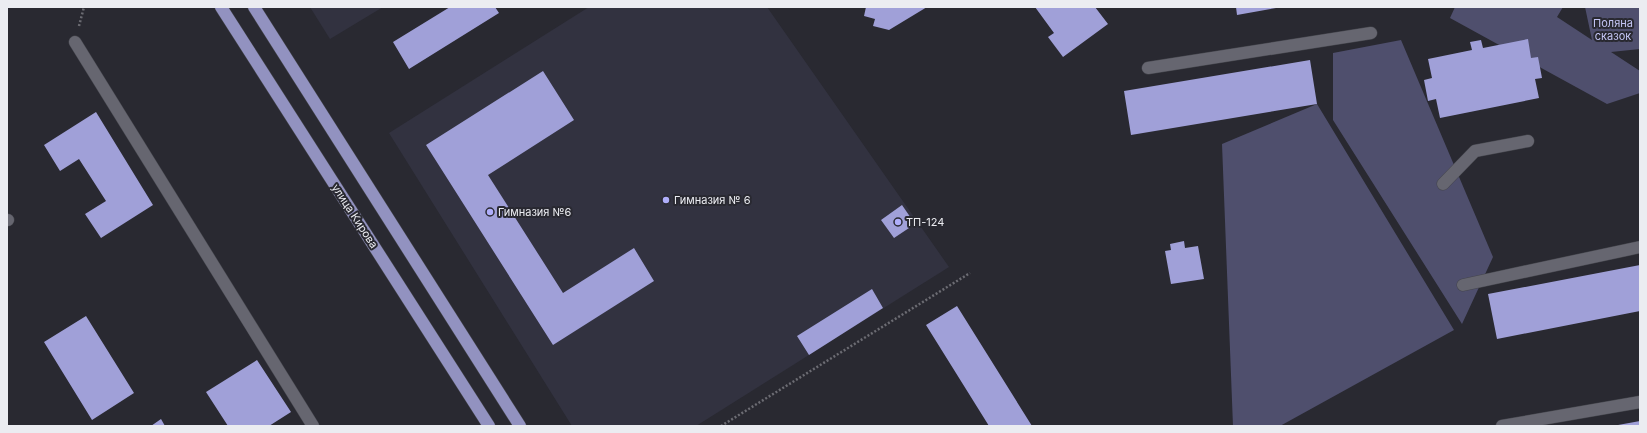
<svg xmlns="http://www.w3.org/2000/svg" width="1647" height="433" font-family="Inter,sans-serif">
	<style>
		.built { fill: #323240 }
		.green { fill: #4f4f6d }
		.building { fill: #a0a0d8 }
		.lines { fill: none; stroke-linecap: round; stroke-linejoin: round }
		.minor-casing { stroke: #45464d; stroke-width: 13 }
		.major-casing { stroke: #45464d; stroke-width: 13 }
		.path { stroke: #6c6c73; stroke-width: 2.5; stroke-dasharray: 2 2; stroke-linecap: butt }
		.minor { stroke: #666670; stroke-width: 12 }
		.major { stroke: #9292c0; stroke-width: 12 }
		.poi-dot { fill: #afaefa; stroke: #292931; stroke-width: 1.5 }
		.labels { text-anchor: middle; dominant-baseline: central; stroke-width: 4; stroke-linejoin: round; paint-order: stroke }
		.park-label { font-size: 11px; fill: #c4c5f4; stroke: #292931 }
		.poi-label { font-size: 11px; fill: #ebecf1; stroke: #292931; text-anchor: start }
		.street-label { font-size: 11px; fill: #ebecf1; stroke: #292931 }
	</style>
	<rect width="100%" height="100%" fill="#292931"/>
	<path class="built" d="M 310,7 L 383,7 L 330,39 Z
		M 589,7 L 767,7 L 949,267 L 696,426 L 572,426 L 389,133 Z"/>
	<path class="green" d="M 1455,7 L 1563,7 L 1557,17 L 1592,40 L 1585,7 L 1640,7 L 1640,49 L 1611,52 L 1640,71 L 1640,93 L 1607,104 L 1450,18 Z
		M 1401,40 L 1493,257 L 1462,324 L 1333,120 L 1333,53 Z
		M 1317,104 L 1454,330 L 1280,426 L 1233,426 L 1222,144 Z"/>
	<path class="building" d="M 450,7 L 495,7 L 499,13 L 409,69 L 393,42 Z
		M 866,7 L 927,7 L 889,30 L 873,26 L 875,19 L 864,16 Z
		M 1035,7 L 1095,7 L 1108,24 L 1063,57 L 1048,37 L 1054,33 Z
		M 1236,7 L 1275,7 L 1276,8 L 1237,15 Z
		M 1528,39 L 1531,58 L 1538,57 L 1542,78 L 1535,79 L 1539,98 L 1440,118 L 1436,99 L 1428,101 L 1424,80 L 1432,78 L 1428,59 L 1472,50 L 1470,42 L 1481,40 L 1483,48 Z
		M 1310,60 L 1317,104 L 1131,135 L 1124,91 Z
		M 543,71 L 574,120 L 488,175 L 563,293 L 634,248 L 654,281 L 553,345 L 426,145 Z
		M 96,112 L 153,205 L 101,238 L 85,214 L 106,201 L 79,159 L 60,171 L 44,145 Z
		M 902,205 L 915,224 L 894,238 L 881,220 Z
		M 1184,241 L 1185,248 L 1198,246 L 1204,279 L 1171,284 L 1165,251 L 1171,250 L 1170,244 Z
		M 1640,265 L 1640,311 L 1497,339 L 1488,294 Z
		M 872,289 L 883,308 L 809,355 L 797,336 Z
		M 957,306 L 1032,426 L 989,426 L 926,325 Z
		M 86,316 L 134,393 L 92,420 L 44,342 Z
		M 257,360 L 291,412 L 269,426 L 228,426 L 206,392 Z
		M 161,419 L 165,426 L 151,426 Z
		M 1640,421 L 1640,426 L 1618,426 L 1618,425 Z"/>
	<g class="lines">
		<g class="minor-casing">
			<path id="minor" d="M 75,42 L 313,426
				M 1148,68 L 1371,33
				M 1443,184 L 1475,151 L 1528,141
				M 7,220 L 8,220
				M 1463,285 L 1640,247
				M 1502,426 L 1640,402"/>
		</g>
		<g class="major-casing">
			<path id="major" d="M 221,7 L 489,426
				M 254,7 L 520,426"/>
		</g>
		<path class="path" d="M 79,26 L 84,7
			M 721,426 L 970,273"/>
		<use href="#minor" class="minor"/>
		<use href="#major" class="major"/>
	</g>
	<g class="poi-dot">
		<circle cx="666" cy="200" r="4"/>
		<circle cx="490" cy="212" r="4"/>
		<circle cx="898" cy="222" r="4"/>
	</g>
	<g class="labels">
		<g class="park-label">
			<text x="1613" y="23">Поляна<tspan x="1613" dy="13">сказок</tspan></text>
		</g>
		<g class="poi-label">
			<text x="674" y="200">Гимназия № 6</text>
			<text x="498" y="212">Гимназия №6</text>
			<text x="906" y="222">ТП-124</text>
		</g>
		<g class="street-label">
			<text transform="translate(355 216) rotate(57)">улица Кирова</text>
		</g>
	</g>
	<rect width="1647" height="433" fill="none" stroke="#ebecf1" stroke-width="16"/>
</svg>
